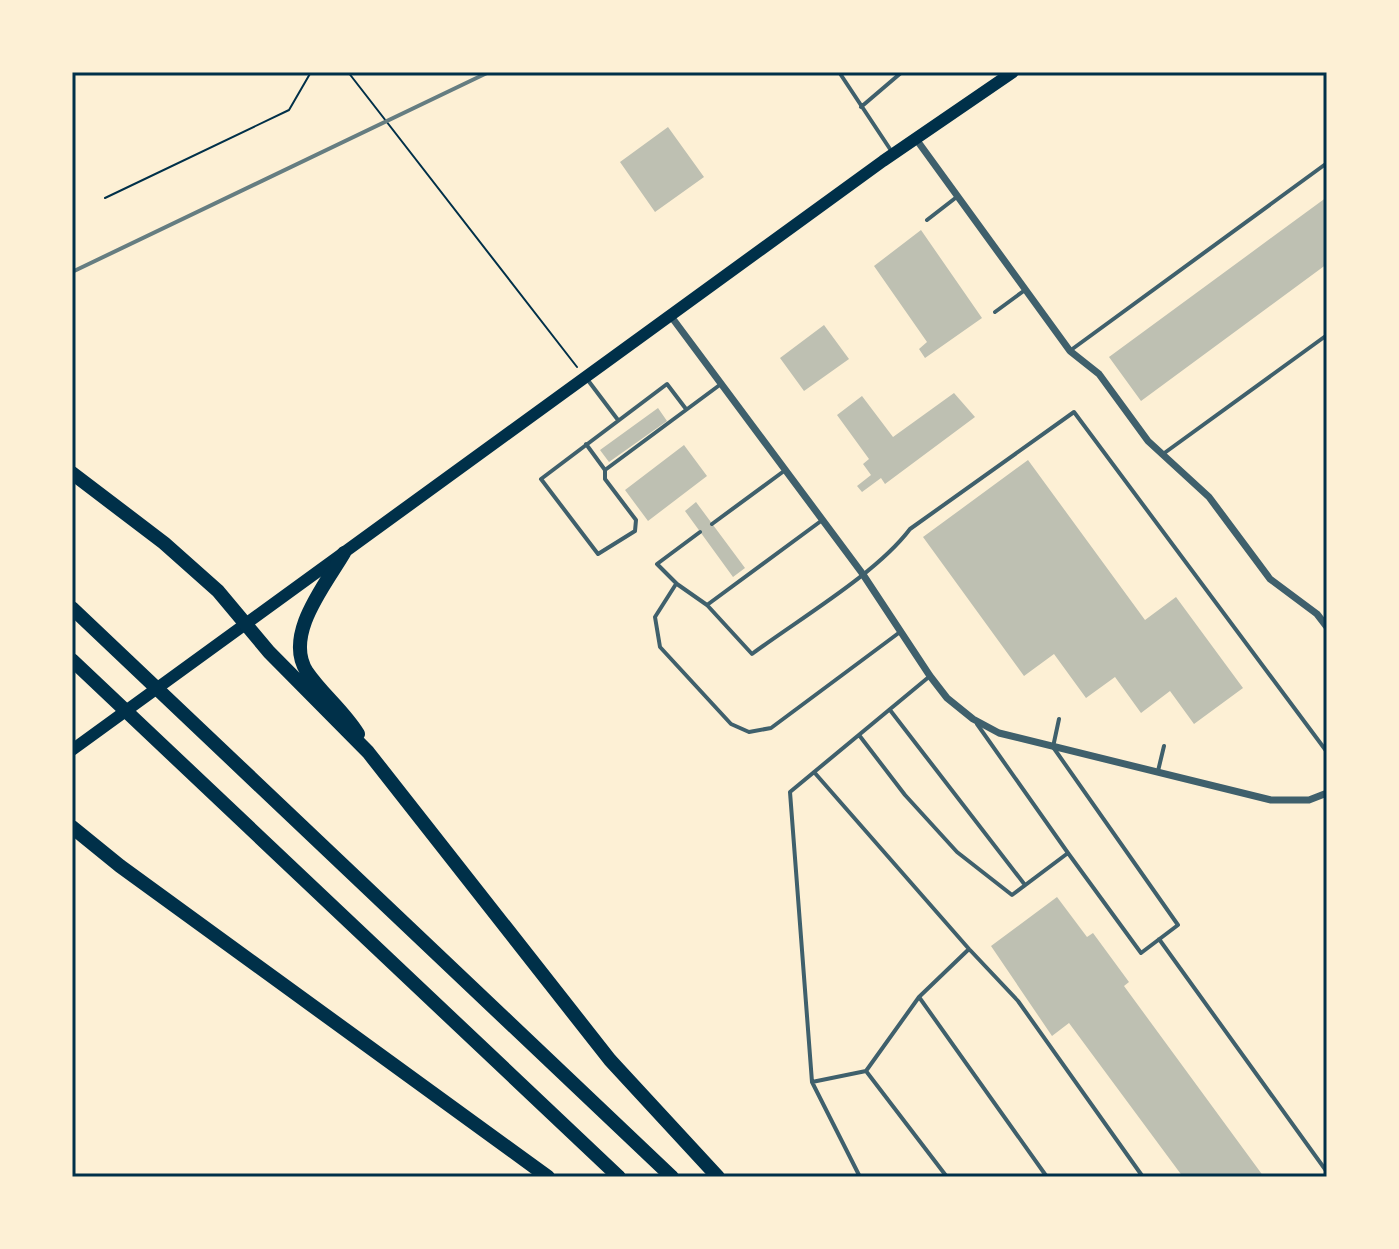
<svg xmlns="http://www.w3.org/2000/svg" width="1399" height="1249" font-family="'Open Sans',sans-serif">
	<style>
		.building { fill: #bec0b2 }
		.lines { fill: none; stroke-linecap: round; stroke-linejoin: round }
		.path { stroke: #003049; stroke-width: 2 }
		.service { stroke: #3f606c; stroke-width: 4 }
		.minor { stroke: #3f606c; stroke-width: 7 }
		.primary { stroke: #003049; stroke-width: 12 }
		.motorway { stroke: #003049; stroke-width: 14 }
		.rail { stroke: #657d81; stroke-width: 4 }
		.neatline { fill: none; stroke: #003049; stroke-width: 3 }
	</style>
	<rect width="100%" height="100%" fill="#fdf0d5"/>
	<path class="building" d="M 668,127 L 704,177 L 655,212 L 620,162 Z
		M 1327,197 L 1327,264 L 1141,401 L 1109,357 Z
		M 921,230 L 982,318 L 925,358 L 919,349 L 927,342 L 874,266 Z
		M 824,325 L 849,359 L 804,391 L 780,358 Z
		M 954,393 L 975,417 L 885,484 L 881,478 L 862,492 L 857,486 L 871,475 L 863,464 L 869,459 L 837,415 L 862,396 L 893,437 Z
		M 658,408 L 667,421 L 609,462 L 600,450 Z
		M 684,445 L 707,476 L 648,521 L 625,490 Z
		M 1028,460 L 1145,620 L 1176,597 L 1243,688 L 1194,724 L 1170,691 L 1141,713 L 1115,677 L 1086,698 L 1054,654 L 1024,676 L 923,537 Z
		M 696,502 L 745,568 L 733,577 L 685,511 Z
		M 1057,897 L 1087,937 L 1093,933 L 1129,982 L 1124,986 L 1264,1177 L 1183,1177 L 1069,1023 L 1052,1036 L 991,946 Z"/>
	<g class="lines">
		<path class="path" d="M 348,72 L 577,367
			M 105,198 L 289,110 L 311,72"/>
		<path class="service" d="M 839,72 L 892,152
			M 861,107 L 902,72
			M 927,220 L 958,196
			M 995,312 L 1025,290
			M 1071,350 L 1327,163
			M 587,379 L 618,420
			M 586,444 L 605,470 L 721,384
			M 1163,454 L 1327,335
			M 605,470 L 605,479 L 636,520 L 635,531 L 598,554 L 541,479 L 667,384 L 686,409
			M 712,524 L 784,471
			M 700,532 L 657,564 L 677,584 L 707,605 L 752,654 C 799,619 876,574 910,529 L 1074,412 L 1327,752
			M 676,584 L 655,617 L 660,647 L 731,724 L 749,732 L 771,728 L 900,632
			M 707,605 L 821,521
			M 890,710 L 1025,885
			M 1059,719 L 1053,747 L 1178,925 L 1141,953 L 1068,853
			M 859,735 L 905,795 L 957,852 L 1012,895 L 1068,853 L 977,724
			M 1158,771 L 1164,746
			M 814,772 L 969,949 L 919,997 L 1047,1177
			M 1159,939 L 1327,1172
			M 970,950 L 1018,1001 L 1143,1177
			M 866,1071 L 919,997
			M 812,1082 L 866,1071 L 947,1177
			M 860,1177 L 812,1082 L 790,792 L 930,676"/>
		<path class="minor" d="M 916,139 L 1070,351 L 1099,374 L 1148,441 L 1209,497 L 1270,579 L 1317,614 L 1327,627
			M 670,315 L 862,573 L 930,676 L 947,698 L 973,719 L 999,733 L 1271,800 L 1309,800 L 1327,793"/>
		<path class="primary" d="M 72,750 L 883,161 L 1013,72"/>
		<path class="motorway" d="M 72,473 L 164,543 L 218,591 L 269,652 L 368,752 L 610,1060 L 718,1177
			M 344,553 C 326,584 283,635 307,672 C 322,694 344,711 358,734
			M 72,608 L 672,1177
			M 72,660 L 619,1177
			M 72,827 L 120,866 L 548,1177"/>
		<path class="rail" d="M 72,272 L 489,72"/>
	</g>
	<rect width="1399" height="1249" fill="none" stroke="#fdf0d5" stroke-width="148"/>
	<rect x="74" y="74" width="1251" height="1101" class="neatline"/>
</svg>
